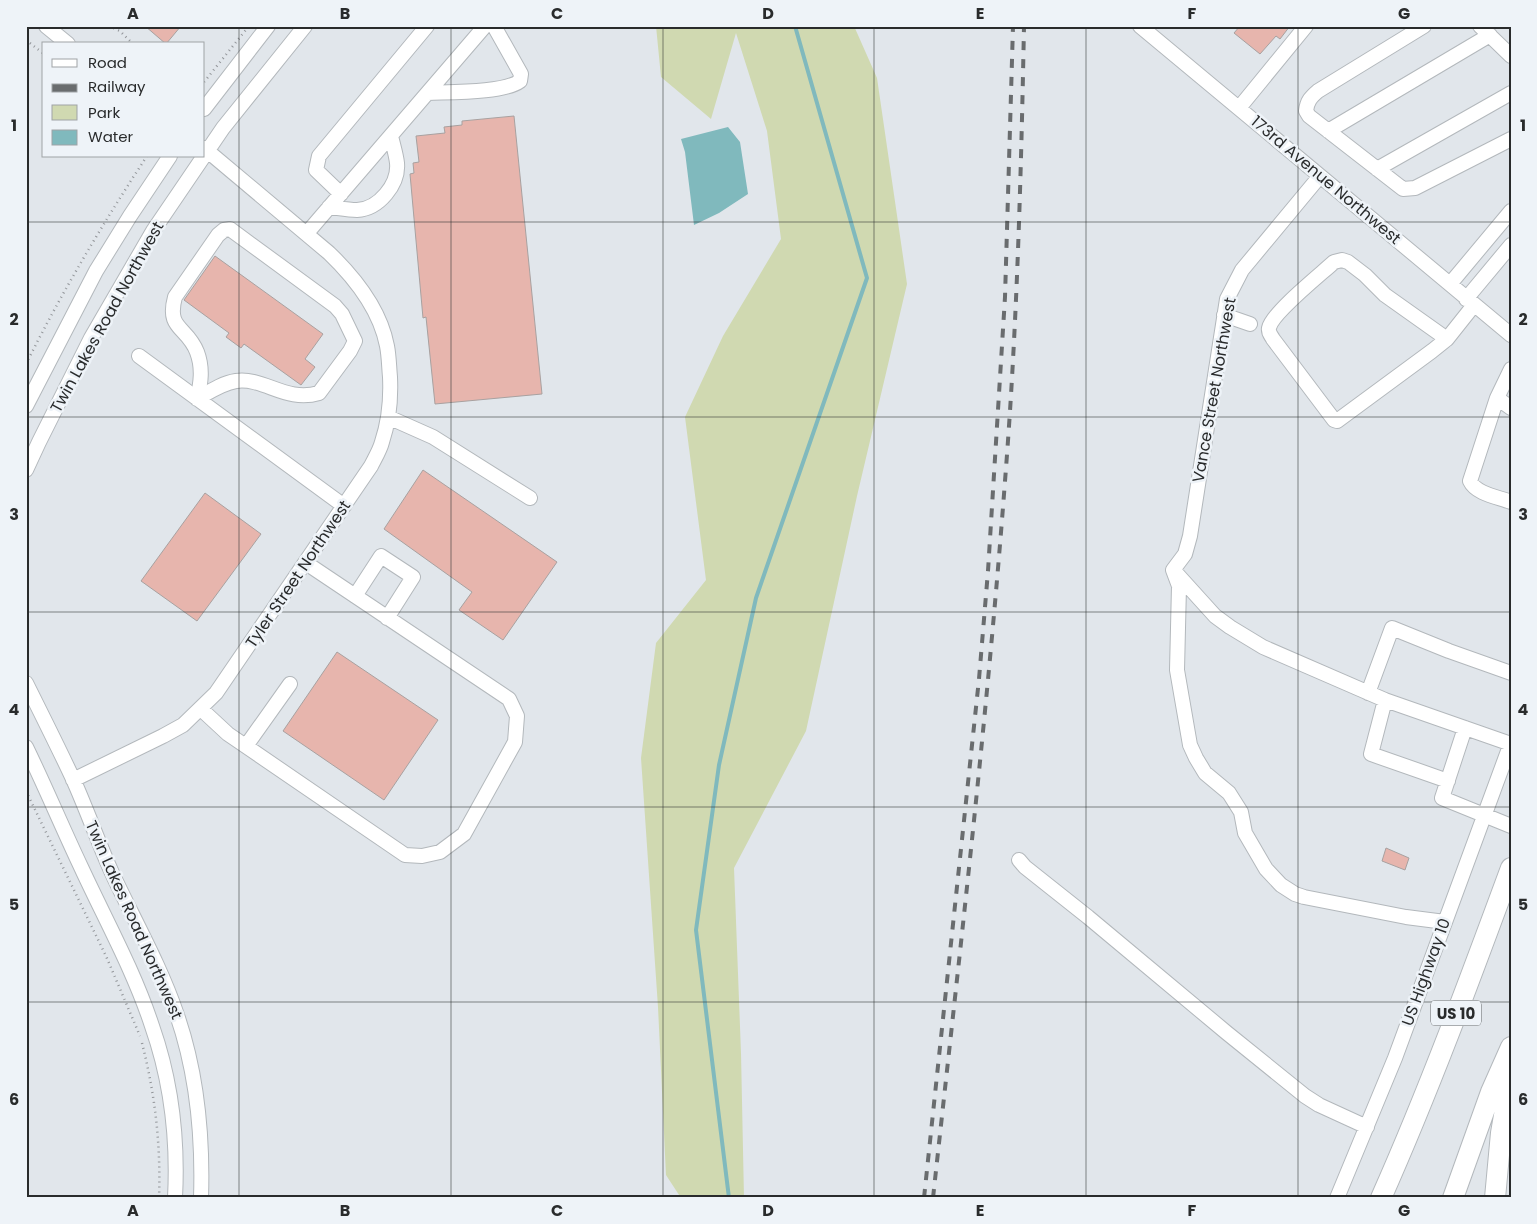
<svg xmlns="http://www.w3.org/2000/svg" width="1537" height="1224" font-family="Poppins,sans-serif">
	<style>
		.green { fill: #d0d9b1 }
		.water { fill: #80b9bd }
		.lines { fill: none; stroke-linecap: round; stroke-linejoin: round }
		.stream { stroke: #80b9bd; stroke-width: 4 }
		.building { fill: #e7b5ad; stroke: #a8a1a0 }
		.minor-casing { stroke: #b3b8bc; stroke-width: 16 }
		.highway-casing { stroke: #b3b8bc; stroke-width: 22 }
		.path { stroke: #93969a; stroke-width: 2.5; stroke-dasharray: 1 4; stroke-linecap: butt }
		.minor { stroke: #fff; stroke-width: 14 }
		.highway { stroke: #fff; stroke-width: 20 }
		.rail { stroke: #696c6e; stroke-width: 4; stroke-dasharray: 9 9; stroke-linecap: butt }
		.grid { fill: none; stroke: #292b2c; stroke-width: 1; stroke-opacity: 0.55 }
		.labels { text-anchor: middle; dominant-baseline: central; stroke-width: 5; stroke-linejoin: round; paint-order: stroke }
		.shield { fill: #eef3f8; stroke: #646769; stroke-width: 1 }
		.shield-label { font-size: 15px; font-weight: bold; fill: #292b2c }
		.street-label { font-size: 16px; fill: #292b2c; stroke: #eef3f8 }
		.neatline { fill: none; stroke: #292b2c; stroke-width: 2 }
		.grid-label { font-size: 16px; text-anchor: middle; font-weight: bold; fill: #292b2c }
	</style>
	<rect width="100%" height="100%" fill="#e1e6eb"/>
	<path class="green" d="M 656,26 L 854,26 L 877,78 L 907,284 L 857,496 L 806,731 L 734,868 L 741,1053 L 744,1198 L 681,1198 L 666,1175 L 658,1007 L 641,758 L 656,643 L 706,580 L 685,417 L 723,336 L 781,239 L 767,131 L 736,33 L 711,119 L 661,77 Z"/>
	<path class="water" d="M 728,127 L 740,142 L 748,194 L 719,213 L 694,225 L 685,152 L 681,139 Z"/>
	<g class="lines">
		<path class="stream" d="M 729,1198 L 696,930 L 719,765 L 756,598 L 867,278 L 795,26"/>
	</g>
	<path class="building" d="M 145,26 L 181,26 L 166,44 Z
		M 1240,26 L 1290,26 L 1280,39 L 1276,36 L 1260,54 L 1234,33 Z
		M 514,116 L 542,394 L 435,404 L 426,317 L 423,318 L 410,174 L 414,173 L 413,163 L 419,162 L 416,136 L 445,133 L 444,127 L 462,125 L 462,121 Z
		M 215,256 L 323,334 L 305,359 L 315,367 L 301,385 L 244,344 L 241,348 L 226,337 L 229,333 L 184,300 Z
		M 423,470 L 557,562 L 503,640 L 459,610 L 472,592 L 384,529 Z
		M 205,493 L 261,534 L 197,621 L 141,581 Z
		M 337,652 L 438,720 L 384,800 L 283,731 Z
		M 1386,848 L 1409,858 L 1405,870 L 1382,861 Z"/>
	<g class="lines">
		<g class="minor-casing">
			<path id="minor" d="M 46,26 L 68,44
				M 1140,26 L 1511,335
				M 1424,26 L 1318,91 C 1311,97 1307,101 1306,111 L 1309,116 L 1403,189 L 1415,188 L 1511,139
				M 1480,26 L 1511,56
				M 428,93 C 450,92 504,93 520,81 L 521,74 L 494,26
				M 1239,108 L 1306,26
				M 204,109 L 268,26
				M 1328,131 L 1490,35
				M 1377,169 L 1511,93
				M 341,194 L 316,170 L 319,156 L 427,26
				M 329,207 C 338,208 348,210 357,210 C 379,209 399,184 397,163 C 396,154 393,145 391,136
				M 230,229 L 335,306 L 342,314 L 355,341 L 350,351 L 319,393 C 286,403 264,377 236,381 C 222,383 209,392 197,399 C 201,383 203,368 197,352 C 187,326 166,330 175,297 L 218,235 L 224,230 Z
				M 307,233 L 485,26
				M 1450,284 L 1511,211
				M 1466,299 L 1511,245
				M 1224,315 L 1250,324
				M 1447,339 L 1385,295 L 1365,275 L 1348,262 L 1342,260 L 1334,262 C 1321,274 1272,313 1269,328 C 1268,333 1271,335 1273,339 L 1334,420 L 1337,421 L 1432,351 L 1447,339 L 1474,305
				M 139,356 L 344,506
				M 1511,369 L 1497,398 L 1511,408
				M 1497,398 L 1470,481 C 1476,494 1498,497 1511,502
				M 26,406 L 96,271 L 130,216 L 170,156
				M 388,417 L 433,437 L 530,498
				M 26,470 L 39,442 L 91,338 L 153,231 L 223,128 L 305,26
				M 1173,570 L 1179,586 L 1177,670 L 1190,745 L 1196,758 L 1205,773 L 1229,793 L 1241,812 L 1245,833 L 1266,869 L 1281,885 L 1295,894 L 1304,897 L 1406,917 L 1445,922
				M 1173,570 L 1185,554 L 1190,536 L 1227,299 L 1242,270 L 1320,176
				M 1177,574 L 1215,616 L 1230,627 L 1263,647 L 1385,700 L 1511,744
				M 355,596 L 381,556 L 413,577 L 387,618
				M 26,683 C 42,715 58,747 73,779 C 87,810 98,842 112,873 C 134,920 160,965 177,1015 C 197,1073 203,1136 201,1198
				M 1368,693 L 1392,628 L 1449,651 L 1511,673
				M 1385,700 L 1371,754 L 1448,781
				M 201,709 L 228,734 L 405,855 L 422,856 L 440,852 L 464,834 L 515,742 L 517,716 L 509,699 L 306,563
				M 1465,728 L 1442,798 L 1511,826
				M 246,746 L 290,684
				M 26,747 C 45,786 62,827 81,867 C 105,919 134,971 152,1026 C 171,1080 178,1141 175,1198
				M 73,780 L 163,736 L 183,725 L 216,693 L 371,466 C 375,458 380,450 382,442 C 389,421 391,398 390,377 C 389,367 389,356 387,346 C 380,309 355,278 329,253 L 204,148
				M 1019,860 L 1025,867 L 1088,917 L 1227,1033 L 1305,1096 L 1319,1105 L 1367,1127
				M 1337,1198 L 1395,1058 L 1511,743"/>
		</g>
		<g class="highway-casing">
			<path id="highway" d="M 1381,1198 C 1429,1090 1470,979 1511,868
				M 1453,1198 L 1491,1092 L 1511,1047
				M 1495,1198 L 1501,1133 L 1511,1075"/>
		</g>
		<path class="path" d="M 109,26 L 120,31 L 133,44
			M 26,40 L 44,54
			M 204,82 L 249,26
			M 26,364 C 62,292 103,223 147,156
			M 26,791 L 106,956 L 140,1036
			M 142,1043 C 155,1094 161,1145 159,1198"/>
		<use href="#minor" class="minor"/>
		<use href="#highway" class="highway"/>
		<path class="rail" d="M 924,1198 L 979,679 L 988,571 L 1005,297 L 1013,26
			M 933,1198 C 959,959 987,720 1005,481 C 1017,329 1021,178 1024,26"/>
	</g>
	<path class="grid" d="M 239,26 L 239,1198M 451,26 L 451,1198M 663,26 L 663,1198M 874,26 L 874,1198M 1086,26 L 1086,1198M 1298,26 L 1298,1198M 26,222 L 1511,222M 26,417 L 1511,417M 26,612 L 1511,612M 26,807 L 1511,807M 26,1002 L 1511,1002"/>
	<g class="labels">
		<rect class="shield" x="1431" y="1000.5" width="50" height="25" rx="4"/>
		<g class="shield-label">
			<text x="1456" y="1013">US 10</text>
		</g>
		<g class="street-label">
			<text transform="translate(1326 180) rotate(40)">173rd Avenue Northwest</text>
			<text transform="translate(107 317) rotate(-61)">Twin Lakes Road Northwest</text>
			<text transform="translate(1214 390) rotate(-80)">Vance Street Northwest</text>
			<text transform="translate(298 574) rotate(-56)">Tyler Street Northwest</text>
			<text transform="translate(134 920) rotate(66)">Twin Lakes Road Northwest</text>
			<text transform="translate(1426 972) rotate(-70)">US Highway 10</text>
		</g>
	</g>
	<rect width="1537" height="1224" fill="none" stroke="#eef3f8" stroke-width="55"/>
	<rect x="42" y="42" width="162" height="115" fill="#eef3f8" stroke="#9fa3a6"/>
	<rect x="52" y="59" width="25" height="8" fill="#ffffff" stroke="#9fa3a6"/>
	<text x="88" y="68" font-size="15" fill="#292b2c">Road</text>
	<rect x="52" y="84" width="25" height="8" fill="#696c6e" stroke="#9fa3a6"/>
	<text x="88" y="92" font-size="15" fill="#292b2c">Railway</text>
	<rect x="52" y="105" width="25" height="15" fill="#d0d9b1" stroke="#9fa3a6"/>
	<text x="88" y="118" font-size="15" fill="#292b2c">Park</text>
	<rect x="52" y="130" width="25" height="15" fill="#80b9bd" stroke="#9fa3a6"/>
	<text x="88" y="142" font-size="15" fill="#292b2c">Water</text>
	<rect x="28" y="28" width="1482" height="1168" class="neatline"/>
	<g class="grid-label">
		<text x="133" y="19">A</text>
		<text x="345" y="19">B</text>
		<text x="557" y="19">C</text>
		<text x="768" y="19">D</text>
		<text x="980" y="19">E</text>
		<text x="1192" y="19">F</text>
		<text x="1404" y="19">G</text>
		<text x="14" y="131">1</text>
		<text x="1523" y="131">1</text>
		<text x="14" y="325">2</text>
		<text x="1523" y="325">2</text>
		<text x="14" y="520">3</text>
		<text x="1523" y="520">3</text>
		<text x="14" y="715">4</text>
		<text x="1523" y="715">4</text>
		<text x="14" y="910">5</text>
		<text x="1523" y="910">5</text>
		<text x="14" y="1105">6</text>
		<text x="1523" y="1105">6</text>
		<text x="133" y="1216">A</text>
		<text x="345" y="1216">B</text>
		<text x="557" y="1216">C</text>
		<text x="768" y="1216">D</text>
		<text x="980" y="1216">E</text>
		<text x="1192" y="1216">F</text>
		<text x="1404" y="1216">G</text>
	</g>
</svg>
